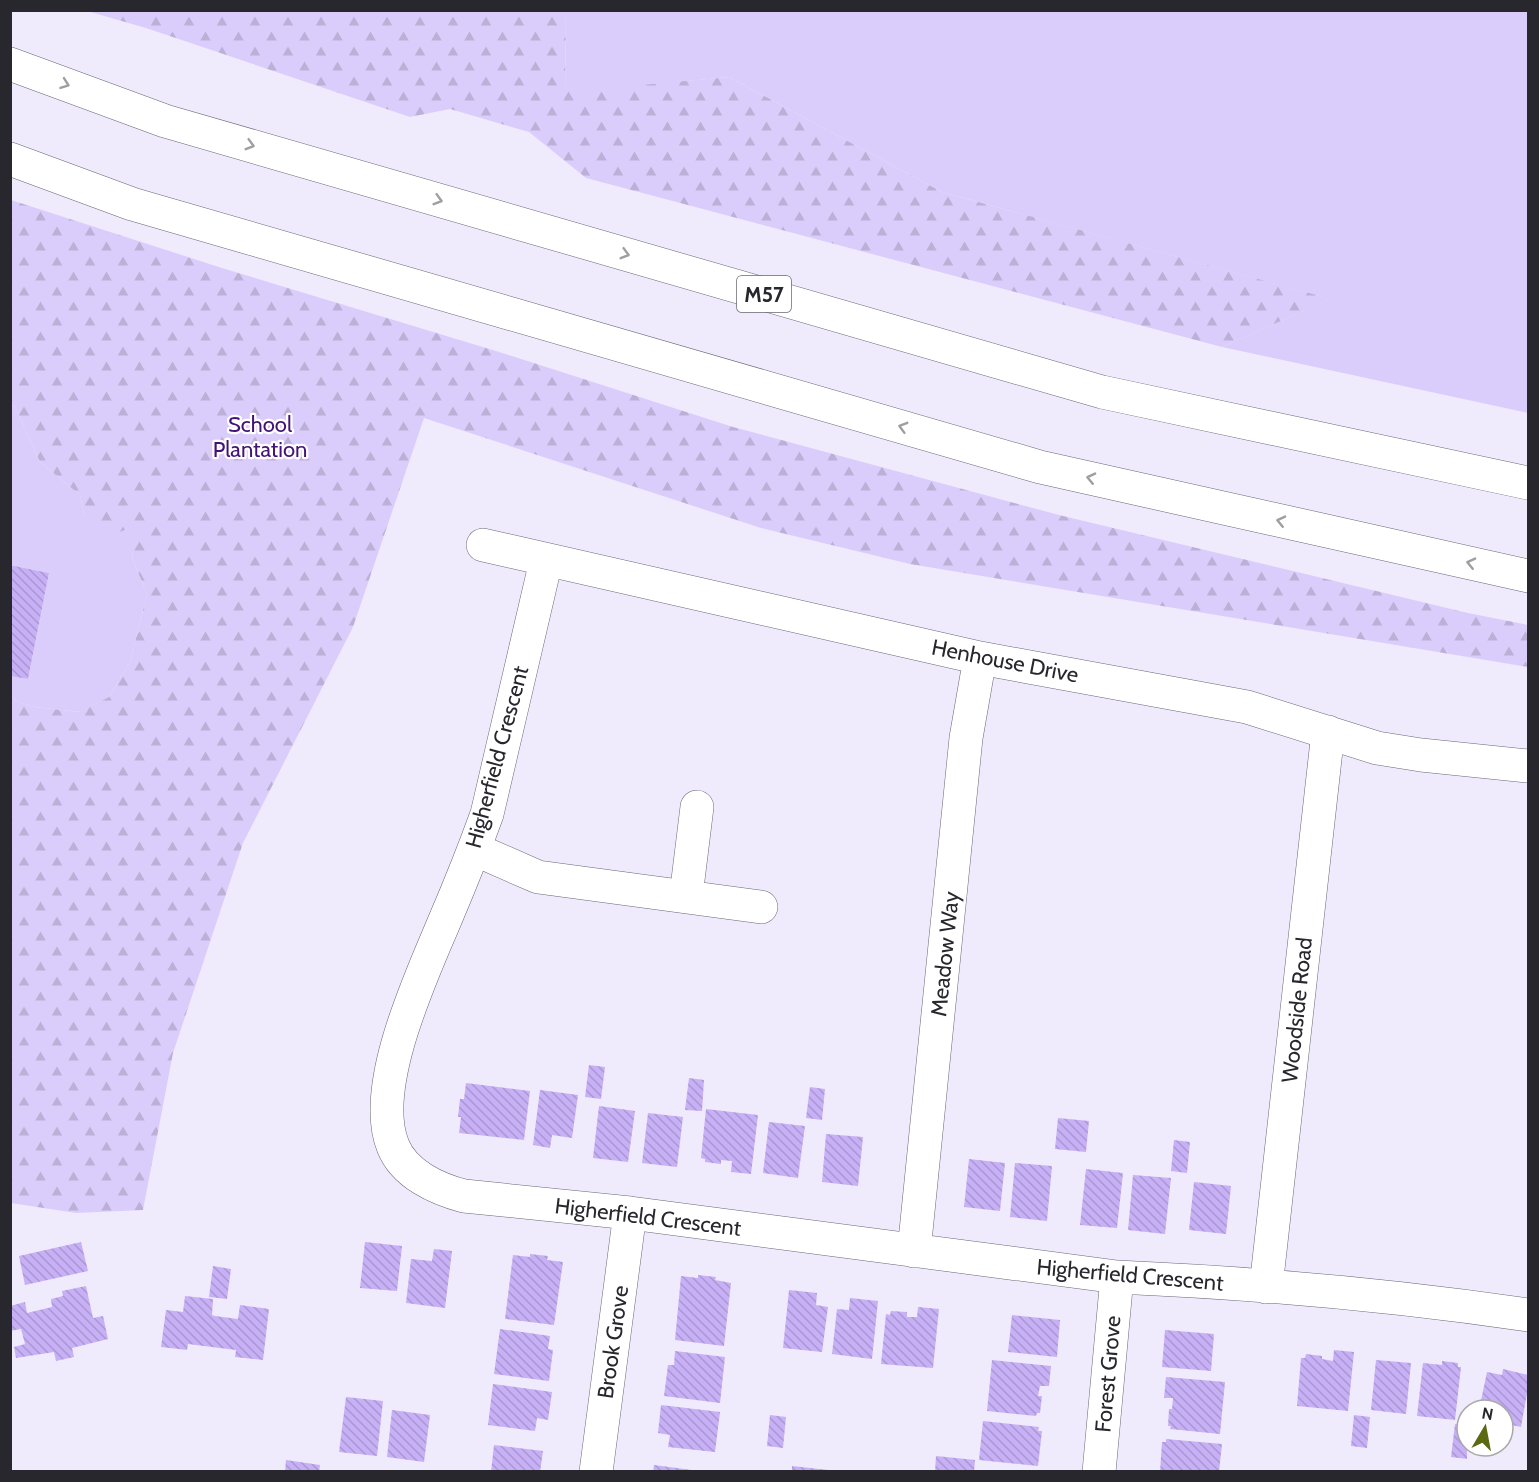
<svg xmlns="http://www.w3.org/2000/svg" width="1539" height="1482" font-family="Cabin,sans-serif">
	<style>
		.green { fill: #dbcdfb }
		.forest { fill: url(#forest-firs) }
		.building { fill: url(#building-back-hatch) }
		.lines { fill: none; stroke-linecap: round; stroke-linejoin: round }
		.street-casing { stroke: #6b6676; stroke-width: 34 }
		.highway-casing { stroke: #6b6676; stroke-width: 34 }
		.street { stroke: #fff; stroke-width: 33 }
		.highway { stroke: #fff; stroke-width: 33 }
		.oneway { stroke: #9f9ea1 }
		.labels { text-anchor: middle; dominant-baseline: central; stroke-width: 4.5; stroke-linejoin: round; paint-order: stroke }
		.shield { fill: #fff; stroke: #69686d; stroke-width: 1.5 }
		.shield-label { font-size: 21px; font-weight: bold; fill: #29272e }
		.park-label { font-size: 22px; fill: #431276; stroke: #fff }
		.street-label { font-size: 22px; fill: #29272e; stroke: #fff }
	</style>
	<defs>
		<pattern id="forest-firs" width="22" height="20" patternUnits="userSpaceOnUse" patternTransform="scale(1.5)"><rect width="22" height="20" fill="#dbcdfb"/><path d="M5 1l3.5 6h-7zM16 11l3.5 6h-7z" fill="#bcb0d7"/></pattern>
		<pattern id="building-back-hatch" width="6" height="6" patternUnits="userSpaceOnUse" patternTransform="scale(1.5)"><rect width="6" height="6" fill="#c7b0f5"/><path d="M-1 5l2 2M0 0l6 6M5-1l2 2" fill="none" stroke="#ab97d2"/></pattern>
	</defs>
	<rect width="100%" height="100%" fill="#f0eafd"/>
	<path class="green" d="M 566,11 L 1528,11 L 1528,413 L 1222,347 L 1330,299 L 942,192 L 729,77 L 565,93 Z
		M 10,404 L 15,407 L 40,462 L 80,495 L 84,514 L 117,533 L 139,524 L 132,558 L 147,594 L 130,662 L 109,697 L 81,712 L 34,707 L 11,699 L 11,676 L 28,679 L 49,573 L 11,565 Z"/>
	<path class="forest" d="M 87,11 L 566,11 L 565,92 L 729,77 L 942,192 L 1331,299 L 1222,347 L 586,178 L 529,132 L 450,109 L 410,117 L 146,28 Z
		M 11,200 L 222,268 L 496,351 L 733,427 L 1059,515 L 1468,613 L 1528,625 L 1528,667 L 910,564 L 761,528 L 424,418 L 353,627 L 243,843 L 173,1053 L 143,1210 L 76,1213 L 11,1203 L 11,699 L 34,707 L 80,712 L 109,697 L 130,662 L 147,594 L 132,558 L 138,525 L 117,533 L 98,533 L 84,514 L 80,495 L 40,462 L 15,407 L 11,404 Z"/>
	<path class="building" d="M 10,565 L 49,573 L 28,679 L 10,676 Z
		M 589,1065 L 605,1067 L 601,1099 L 585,1097 Z
		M 689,1078 L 704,1080 L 702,1111 L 685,1110 Z
		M 466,1083 L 530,1091 L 524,1140 L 459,1133 L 461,1117 L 458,1117 L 460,1099 L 464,1099 Z
		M 810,1087 L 825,1089 L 822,1120 L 806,1118 Z
		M 540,1090 L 578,1095 L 572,1138 L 552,1135 L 550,1148 L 533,1145 Z
		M 599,1106 L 635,1111 L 628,1162 L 593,1158 Z
		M 706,1109 L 758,1115 L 751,1174 L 731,1172 L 732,1161 L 721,1160 L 721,1164 L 705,1162 L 705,1159 L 701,1158 Z
		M 648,1113 L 683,1117 L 677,1167 L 642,1163 Z
		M 1058,1118 L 1089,1121 L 1086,1152 L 1055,1149 Z
		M 769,1122 L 805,1126 L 798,1178 L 763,1173 Z
		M 826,1134 L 863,1137 L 858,1186 L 822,1182 Z
		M 1174,1140 L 1190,1142 L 1187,1173 L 1171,1171 Z
		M 969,1159 L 1005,1163 L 1000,1211 L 964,1207 Z
		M 1015,1163 L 1052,1166 L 1047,1221 L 1010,1217 Z
		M 1086,1169 L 1123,1173 L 1117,1228 L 1080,1225 Z
		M 1133,1175 L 1171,1178 L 1165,1234 L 1128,1230 Z
		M 1194,1182 L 1231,1186 L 1226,1234 L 1189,1230 Z
		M 81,1242 L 88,1271 L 25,1285 L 19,1256 Z
		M 365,1242 L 402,1246 L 397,1291 L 360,1288 Z
		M 434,1249 L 452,1251 L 445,1308 L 406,1303 L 411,1259 L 432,1261 Z
		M 530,1254 L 548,1256 L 547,1260 L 563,1262 L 554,1325 L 505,1319 L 513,1255 L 530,1257 Z
		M 213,1266 L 231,1269 L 227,1299 L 209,1297 Z
		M 698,1275 L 716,1277 L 715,1280 L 731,1283 L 724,1346 L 675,1340 L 681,1276 L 698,1278 Z
		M 86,1286 L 93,1318 L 103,1316 L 108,1339 L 72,1348 L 74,1357 L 56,1361 L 54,1352 L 16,1358 L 14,1347 L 25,1344 L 21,1329 L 10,1331 L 10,1306 L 25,1302 L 27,1313 L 52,1307 L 51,1299 L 63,1296 L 62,1291 Z
		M 789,1290 L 817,1293 L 816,1305 L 828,1307 L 822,1352 L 783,1348 Z
		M 185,1296 L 213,1299 L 212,1315 L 215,1316 L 238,1319 L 240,1305 L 269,1309 L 263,1360 L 235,1357 L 236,1350 L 188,1344 L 187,1350 L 161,1347 L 166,1310 L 183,1312 Z
		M 850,1298 L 878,1301 L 872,1359 L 832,1354 L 837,1309 L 849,1310 Z
		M 918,1307 L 939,1309 L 933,1368 L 881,1364 L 886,1314 L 890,1315 L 891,1311 L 907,1312 L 907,1317 L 917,1317 Z
		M 1012,1315 L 1060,1320 L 1057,1357 L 1008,1352 Z
		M 500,1329 L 550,1336 L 548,1349 L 553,1350 L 549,1381 L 494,1374 Z
		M 1165,1330 L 1214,1334 L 1211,1371 L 1162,1367 Z
		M 1334,1350 L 1354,1352 L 1348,1411 L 1297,1406 L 1301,1358 L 1305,1358 L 1306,1354 L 1322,1356 L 1322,1359 L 1333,1361 Z
		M 675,1351 L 725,1357 L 720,1403 L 664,1396 L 668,1365 L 674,1365 Z
		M 992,1360 L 1051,1366 L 1049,1386 L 1040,1386 L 1038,1396 L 1042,1396 L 1040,1413 L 1037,1413 L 1036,1416 L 987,1411 Z
		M 1376,1360 L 1411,1363 L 1406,1414 L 1371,1410 Z
		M 1442,1361 L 1458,1363 L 1458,1367 L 1461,1367 L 1455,1420 L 1417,1416 L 1423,1363 L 1442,1365 Z
		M 1503,1369 L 1528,1375 L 1528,1388 L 1521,1427 L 1503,1423 L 1503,1410 L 1479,1410 L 1487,1372 L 1502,1375 Z
		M 1166,1377 L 1225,1382 L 1220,1434 L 1170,1429 L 1171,1426 L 1168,1426 L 1169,1409 L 1172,1409 L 1173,1398 L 1164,1398 Z
		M 493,1384 L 552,1392 L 548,1420 L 537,1418 L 535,1431 L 488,1425 Z
		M 346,1397 L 383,1401 L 377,1456 L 339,1452 Z
		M 661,1405 L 720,1412 L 715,1452 L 668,1447 L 670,1435 L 658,1433 Z
		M 392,1410 L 430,1415 L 424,1462 L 387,1457 Z
		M 770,1415 L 786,1417 L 783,1448 L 767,1446 Z
		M 1354,1415 L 1370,1417 L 1367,1448 L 1351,1446 Z
		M 983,1421 L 1039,1427 L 1038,1431 L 1042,1431 L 1038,1466 L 979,1460 Z
		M 1455,1424 L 1467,1425 L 1467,1459 L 1451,1457 Z
		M 1166,1439 L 1222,1444 L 1219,1472 L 1160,1472 L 1162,1442 L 1166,1442 Z
		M 494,1445 L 543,1451 L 540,1472 L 491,1472 Z
		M 936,1456 L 975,1460 L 974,1472 L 935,1472 Z
		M 286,1460 L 320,1465 L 319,1472 L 285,1472 Z
		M 654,1465 L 692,1470 L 692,1472 L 653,1472 Z
		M 792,1466 L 829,1470 L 829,1472 L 792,1472 Z"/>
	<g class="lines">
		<g class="street-casing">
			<path id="street" d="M 483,545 L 980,658 L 1247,707 L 1377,748 L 1421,755 L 1528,766
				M 546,561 L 487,814 C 474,850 460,885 445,920 C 422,975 369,1087 393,1146 C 404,1174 437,1189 464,1196 L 630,1213 L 1117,1277 C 1254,1283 1392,1295 1528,1315
				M 474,849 L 538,877 L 761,907
				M 686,896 L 697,807
				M 914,1251 L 966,738 L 980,658
				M 1266,1287 L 1328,732
				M 596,1472 L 630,1213
				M 1099,1472 L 1117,1277"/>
		</g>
		<g class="highway-casing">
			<path id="highway" d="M 10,64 L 165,121 L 1102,392 L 1528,483
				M 10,159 L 132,204 L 1040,467 L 1528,576"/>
		</g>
		<use href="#street" class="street"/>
		<use href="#highway" class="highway"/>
	</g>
	<defs><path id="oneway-chevron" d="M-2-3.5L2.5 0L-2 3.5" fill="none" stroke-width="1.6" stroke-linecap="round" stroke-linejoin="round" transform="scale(1.5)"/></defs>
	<g class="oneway">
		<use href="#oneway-chevron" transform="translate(65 84) rotate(20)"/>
		<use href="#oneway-chevron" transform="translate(250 145) rotate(16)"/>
		<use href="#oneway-chevron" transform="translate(438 200) rotate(16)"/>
		<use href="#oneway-chevron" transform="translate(625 254) rotate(16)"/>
		<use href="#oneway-chevron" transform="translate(903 427) rotate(-164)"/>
		<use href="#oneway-chevron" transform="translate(1091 478) rotate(-167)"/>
		<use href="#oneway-chevron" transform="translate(1281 521) rotate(-167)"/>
		<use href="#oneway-chevron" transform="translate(1471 563) rotate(-167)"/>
	</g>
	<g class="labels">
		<rect class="shield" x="737" y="276" width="54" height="36" rx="4.5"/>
		<g class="shield-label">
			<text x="764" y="294">M57</text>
		</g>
		<g class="park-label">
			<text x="260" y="424">School<tspan x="260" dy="25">Plantation</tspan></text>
		</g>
		<g class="street-label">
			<text transform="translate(1005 661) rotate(11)">Henhouse Drive</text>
			<text transform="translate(497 757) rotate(-75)">Higherfield Crescent</text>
			<text transform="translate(945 954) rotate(-84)">Meadow Way</text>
			<text transform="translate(1297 1010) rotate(-84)">Woodside Road</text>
			<text transform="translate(648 1217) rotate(7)">Higherfield Crescent</text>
			<text transform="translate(1130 1275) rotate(5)">Higherfield Crescent</text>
			<text transform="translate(613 1342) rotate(-82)">Brook Grove</text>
			<text transform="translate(1108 1374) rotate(-85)">Forest Grove</text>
		</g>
	</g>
	<rect width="1539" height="1482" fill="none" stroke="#29272e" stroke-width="24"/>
	<g transform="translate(1485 1428) rotate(10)"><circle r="28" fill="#ffffff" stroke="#a9a9ab" stroke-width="1.5"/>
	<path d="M0-4.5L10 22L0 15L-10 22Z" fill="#5a6912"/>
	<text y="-9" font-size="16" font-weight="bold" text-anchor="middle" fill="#29272e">N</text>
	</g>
</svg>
